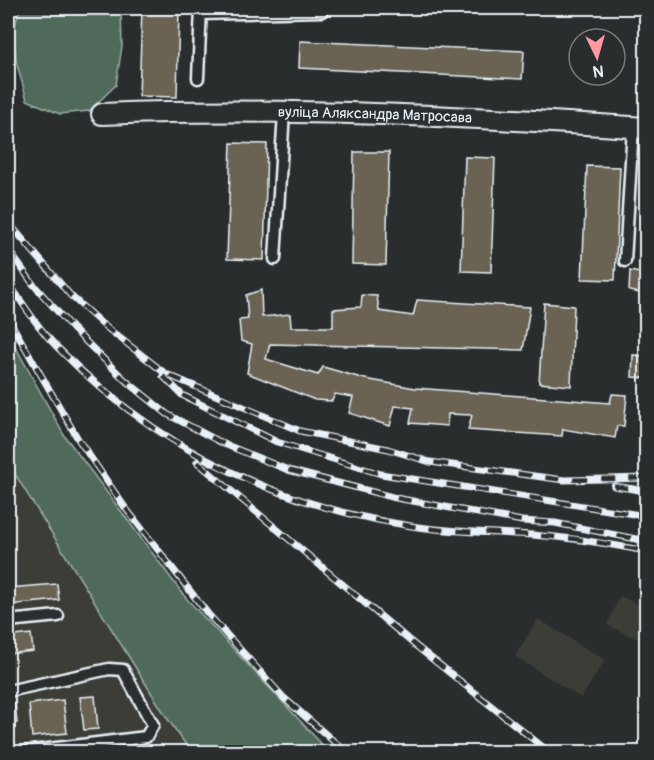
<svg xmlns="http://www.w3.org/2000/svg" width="654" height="760" font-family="Pangolin,sans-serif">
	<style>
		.built { fill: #3d3d39 }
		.green { fill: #506b5a; stroke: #9caea9; stroke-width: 1.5 }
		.building { fill: #6a6353; stroke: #e8f1f8; stroke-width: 1.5 }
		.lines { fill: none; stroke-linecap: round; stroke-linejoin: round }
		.service-casing { stroke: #e8f1f8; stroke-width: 15 }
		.minor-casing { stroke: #e8f1f8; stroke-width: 24 }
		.service { stroke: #2a2d2e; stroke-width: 10 }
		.minor { stroke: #2a2d2e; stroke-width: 20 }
		.rail-casing { stroke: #e8f1f8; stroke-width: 7 }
		.rail { stroke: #2a2d2e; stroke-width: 4.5; stroke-dasharray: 14; stroke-linecap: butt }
		.labels { text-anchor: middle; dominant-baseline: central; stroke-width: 4.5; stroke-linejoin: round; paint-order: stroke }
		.street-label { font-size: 15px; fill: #e8f1f8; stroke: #2a2d2e }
	</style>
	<rect width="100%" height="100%" fill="#2a2d2e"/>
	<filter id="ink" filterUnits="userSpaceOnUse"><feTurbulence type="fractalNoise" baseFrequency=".0167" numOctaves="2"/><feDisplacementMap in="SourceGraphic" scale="12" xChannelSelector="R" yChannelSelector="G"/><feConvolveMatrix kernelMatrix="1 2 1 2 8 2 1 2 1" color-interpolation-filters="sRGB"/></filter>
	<g filter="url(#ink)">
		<path class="built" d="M 8,463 L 167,718 L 191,752 L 8,752 Z
			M 620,596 L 646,608 L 646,643 L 607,625 Z
			M 538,619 L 605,660 L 581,698 L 515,656 Z"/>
		<path class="green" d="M 20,8 L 121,8 L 122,46 L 116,85 L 89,111 L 60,114 L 27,100 L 16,61 L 14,29 Z
			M 8,333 L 64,435 L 186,598 L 329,752 L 191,752 L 167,718 L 8,463 Z"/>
		<path class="building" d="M 142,8 L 179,8 L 177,97 L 139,96 Z
			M 300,41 L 524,51 L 522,79 L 299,68 Z
			M 231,143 L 267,144 L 264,260 L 227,259 Z
			M 354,152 L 389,152 L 386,265 L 352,264 Z
			M 465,157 L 495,158 L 491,272 L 461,271 Z
			M 587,166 L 620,167 L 615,280 L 582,279 Z
			M 630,271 L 646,274 L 646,294 L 629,291 Z
			M 261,290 L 262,317 L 290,314 L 291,327 L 333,327 L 333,309 L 361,307 L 362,295 L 377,296 L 379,311 L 413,316 L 417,300 L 530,307 L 523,350 L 270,344 L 266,359 L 318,375 L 323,367 L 365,379 L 415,388 L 610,403 L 612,394 L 627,395 L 624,426 L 617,426 L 615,438 L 563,429 L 562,436 L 468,430 L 472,415 L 448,414 L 447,426 L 410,423 L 413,408 L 395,406 L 390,426 L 349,413 L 353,397 L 335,394 L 332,401 L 315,400 L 247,373 L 252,344 L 241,341 L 239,320 L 248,319 L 246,295 Z
			M 544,303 L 574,306 L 571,386 L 539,383 Z
			M 633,355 L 646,356 L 646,378 L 632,377 Z
			M 57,584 L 59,600 L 8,605 L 8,588 Z
			M 31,634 L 33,651 L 8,654 L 8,637 Z
			M 95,696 L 98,729 L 84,730 L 80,697 Z
			M 63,700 L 67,733 L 32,737 L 29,704 Z
			M 15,703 L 17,723 L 8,723 L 8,704 Z"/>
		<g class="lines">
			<g class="service-casing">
				<path id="service" d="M 201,14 L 322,11 L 323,8
					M 198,78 L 201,8
					M 275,259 L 284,112
					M 625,261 L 633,127
					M 8,621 L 58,616
					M 8,691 L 109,669 L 123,670 L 153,725 L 146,737 L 24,752"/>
			</g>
			<g class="minor-casing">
				<g id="minor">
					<path id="s1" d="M 102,114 C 284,107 465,116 646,128"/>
				</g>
			</g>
			<use href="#service" class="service"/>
			<use href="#minor" class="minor"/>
			<g class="rail-casing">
				<path id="rail" d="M 8,222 L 71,296 L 102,324 L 166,374 L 300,431 L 388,449 L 430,462 L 564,480 L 646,478
					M 8,249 L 33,284 L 73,329 L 124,379 L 167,414 L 224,444 L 288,470 L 396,498 L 522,521 L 555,523 L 646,541
					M 8,282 C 23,304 38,328 57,347 C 155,447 274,505 411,526 C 455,533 499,532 543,536 C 578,538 612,545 646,551
					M 8,318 L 78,439 L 124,506 L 208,614 L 284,698 L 346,752
					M 163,376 L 182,395 L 277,442 L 381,474 L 646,516
					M 197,462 L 416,646 L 549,752
					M 614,486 L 646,491"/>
			</g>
			<use href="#rail" class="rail"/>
		</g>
	</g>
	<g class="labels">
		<g class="street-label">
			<text stroke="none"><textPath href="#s1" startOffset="273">вуліца Аляксандра Матросава</textPath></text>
		</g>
	</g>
	<rect width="654" height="760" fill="none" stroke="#2a2d2e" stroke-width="30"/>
	<rect x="15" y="15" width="624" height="730" fill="none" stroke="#e8f1f8" stroke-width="2" filter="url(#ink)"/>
	<g transform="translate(597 57) rotate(175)"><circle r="28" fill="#2a2d2e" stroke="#767b7f" stroke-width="1.5"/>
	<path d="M0-4.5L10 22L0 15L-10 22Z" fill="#ff9aa2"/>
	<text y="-9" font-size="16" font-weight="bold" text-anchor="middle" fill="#e8f1f8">N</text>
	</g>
</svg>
